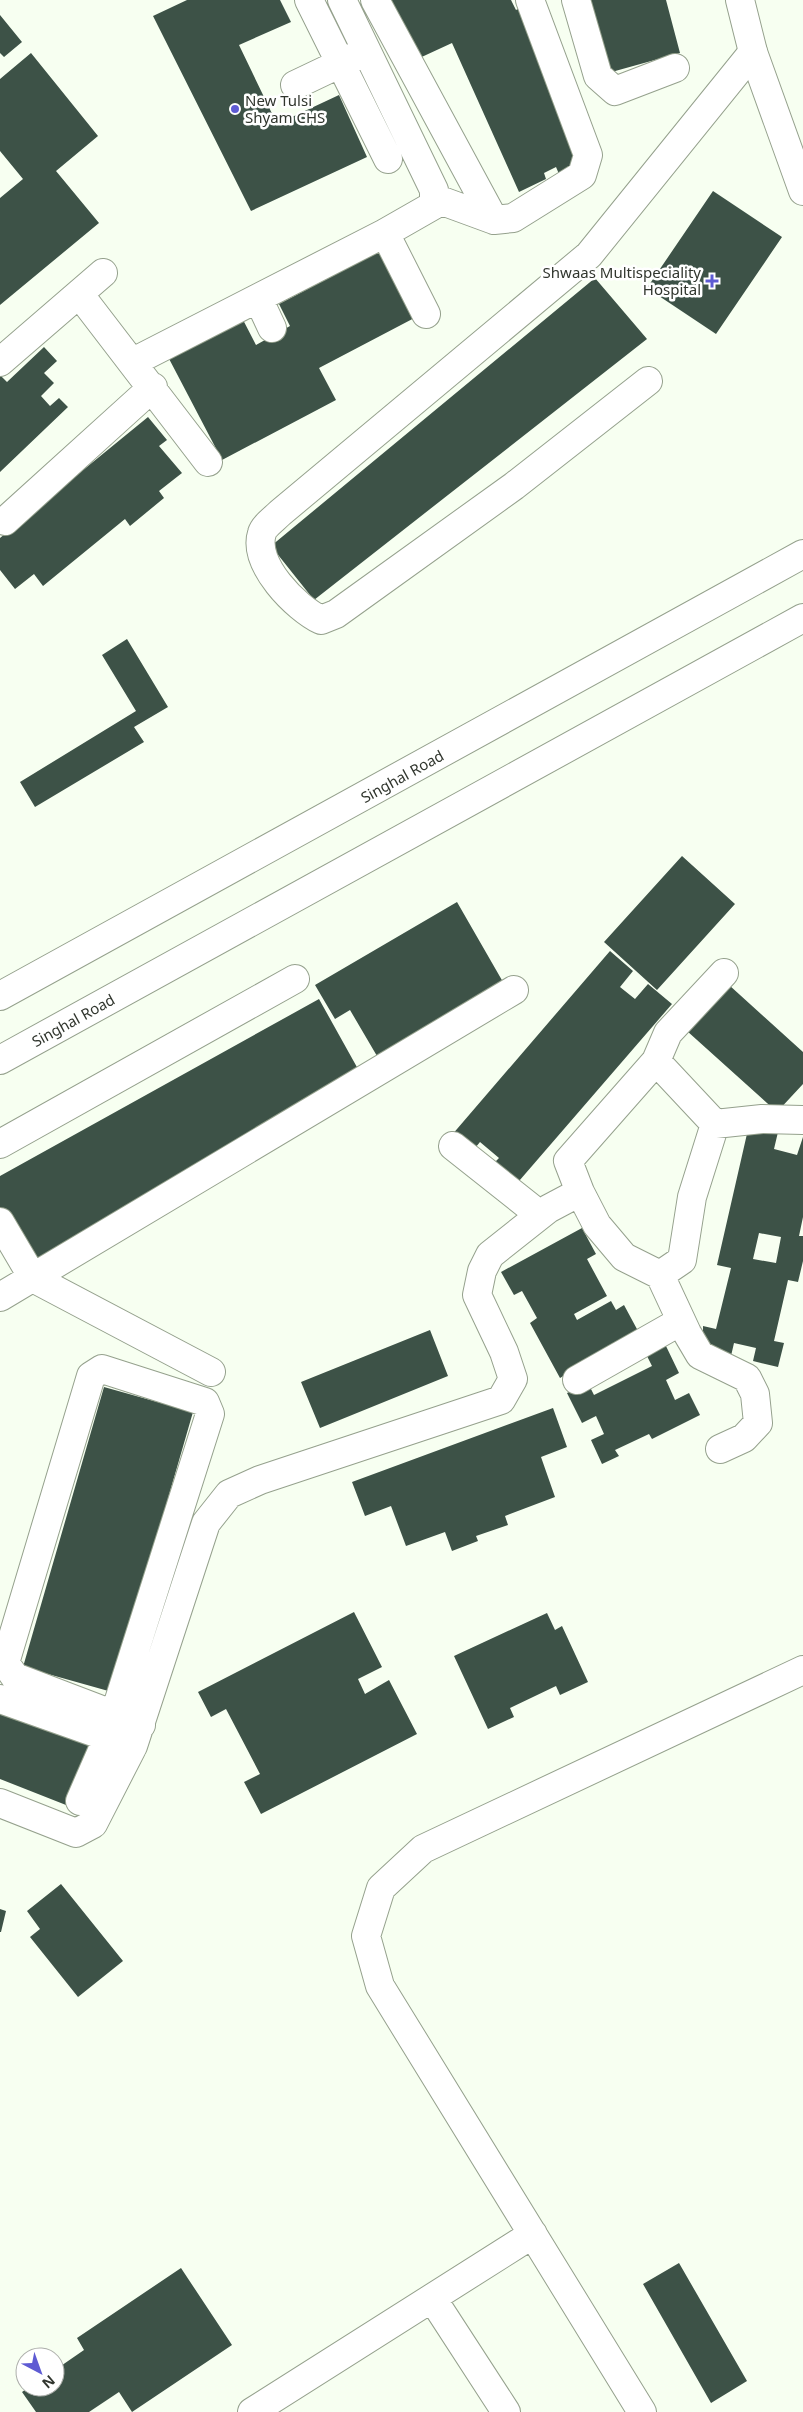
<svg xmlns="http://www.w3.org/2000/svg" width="803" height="2412" font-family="'Noto Sans',sans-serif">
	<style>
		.building { fill: #3d5247; fill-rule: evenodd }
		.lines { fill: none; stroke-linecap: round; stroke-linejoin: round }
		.minor-casing { stroke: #95a18d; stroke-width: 30 }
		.tertiary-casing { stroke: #95a18d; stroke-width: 30 }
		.minor { stroke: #fff; stroke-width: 28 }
		.tertiary { stroke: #fff; stroke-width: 28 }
		.poi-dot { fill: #5e5bd3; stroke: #fff; stroke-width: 2 }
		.labels { text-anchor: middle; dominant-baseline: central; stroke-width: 5; stroke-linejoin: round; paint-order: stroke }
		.poi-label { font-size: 15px; fill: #31362e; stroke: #fff; text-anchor: start }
		.street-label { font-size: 15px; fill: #31362e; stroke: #fff }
	</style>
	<rect width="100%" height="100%" fill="#f7fff1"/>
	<path class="building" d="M 187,0 L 280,0 L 291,22 L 239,45 L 277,124 L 339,95 L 367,157 L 251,211 L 153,16 Z
		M 386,0 L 511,0 L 516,10 L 520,8 L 583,163 L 559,174 L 556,167 L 544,173 L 546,179 L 519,192 L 452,43 L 413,61 Z
		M 588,0 L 666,0 L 680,53 L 608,73 Z
		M 0,15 L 22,42 L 4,57 L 0,53 Z
		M 31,53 L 98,136 L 56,171 L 99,223 L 0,305 L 0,198 L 23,179 L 0,151 L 0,79 Z
		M 713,191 L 782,237 L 716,334 L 647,288 Z
		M 384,249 L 420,315 L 319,368 L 336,400 L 222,460 L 166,353 L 240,314 L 256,345 L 290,326 L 279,304 Z
		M 595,278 L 647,339 L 314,600 L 271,546 Z
		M 44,347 L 57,361 L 44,373 L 54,383 L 41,396 L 50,406 L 59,398 L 68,407 L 0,472 L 0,375 L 7,382 Z
		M 148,417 L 167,440 L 159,446 L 182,473 L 159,491 L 164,498 L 130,526 L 125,519 L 43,586 L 34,574 L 15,589 L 0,570 L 0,538 Z
		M 127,639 L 168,707 L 134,727 L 144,742 L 35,807 L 20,782 L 136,711 L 102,655 Z
		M 682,856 L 735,904 L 657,990 L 604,942 Z
		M 457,902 L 503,982 L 377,1056 L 350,1010 L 335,1019 L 315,985 Z
		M 610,951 L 633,971 L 620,987 L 635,999 L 648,984 L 672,1004 L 513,1188 L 489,1168 L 499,1158 L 480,1142 L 471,1153 L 451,1136 Z
		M 729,985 L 803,1052 L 803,1084 L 777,1112 L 687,1031 Z
		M 319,999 L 358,1069 L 31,1265 L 0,1208 L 0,1176 Z
		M 749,1125 L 778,1132 L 774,1149 L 797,1155 L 803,1137 L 803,1217 L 799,1236 L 803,1236 L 803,1261 L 798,1282 L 788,1280 L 774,1341 L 784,1343 L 778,1367 L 753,1361 L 756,1348 L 734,1343 L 731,1356 L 703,1345 L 703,1326 L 716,1329 L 731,1268 L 717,1265 ZM 759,1233 L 781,1237 L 776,1263 L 753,1259 Z
		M 582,1228 L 596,1254 L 587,1259 L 607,1296 L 574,1314 L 577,1320 L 611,1301 L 616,1310 L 624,1305 L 638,1331 L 560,1378 L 530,1323 L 537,1318 L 522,1291 L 514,1295 L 501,1272 Z
		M 430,1330 L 448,1376 L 320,1428 L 301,1382 Z
		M 665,1344 L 679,1373 L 666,1380 L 675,1400 L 689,1393 L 700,1415 L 652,1439 L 649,1434 L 615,1450 L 619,1456 L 602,1464 L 591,1440 L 604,1434 L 596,1416 L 582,1423 L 567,1393 L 588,1383 L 594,1395 L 652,1366 L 646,1354 Z
		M 104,1387 L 193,1412 L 112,1692 L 23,1667 Z
		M 553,1408 L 567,1447 L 541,1457 L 555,1497 L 505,1516 L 508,1525 L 476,1536 L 478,1541 L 452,1551 L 445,1532 L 406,1546 L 391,1506 L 365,1516 L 352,1482 Z
		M 354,1612 L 382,1667 L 358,1679 L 365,1694 L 389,1680 L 417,1734 L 261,1814 L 244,1782 L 260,1774 L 226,1709 L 211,1717 L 198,1692 Z
		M 547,1613 L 555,1630 L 562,1626 L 588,1682 L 560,1695 L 556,1686 L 510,1708 L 514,1717 L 488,1729 L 454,1656 Z
		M 0,1714 L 91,1743 L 66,1805 L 0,1779 Z
		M 61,1884 L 123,1961 L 78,1997 L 30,1937 L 40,1929 L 27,1911 Z
		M 0,1909 L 6,1911 L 1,1932 L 0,1932 Z
		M 679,2263 L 747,2381 L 711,2403 L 643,2284 Z
		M 181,2268 L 232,2345 L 132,2412 L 119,2392 L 89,2412 L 36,2412 L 22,2392 L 29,2387 L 55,2387 L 55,2370 L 84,2350 L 77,2338 Z"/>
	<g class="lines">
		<g class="minor-casing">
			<path id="minor" d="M 309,0 L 388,159
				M 342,0 L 434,190 L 434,205 L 385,233
				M 375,0 L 494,220
				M 576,0 L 598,76 L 615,91 L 675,68
				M 295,85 L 358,55
				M 434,198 L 494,220 L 513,218 L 582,175 L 588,155 L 530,0
				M 80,295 L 208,462
				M 258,298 L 272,328
				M 0,362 L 103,273
				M 133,362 L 385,233 L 426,314
				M 648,381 L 514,486 L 336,614 L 321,620 C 296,608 252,564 262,533 C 264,526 274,519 280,513 L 589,255 L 753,52
				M 5,521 L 153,387
				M 656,1061 L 668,1033 L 724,973
				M 715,1124 L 762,1119 L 803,1120
				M 0,1144 L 295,979
				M 453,1146 L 540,1215
				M 0,1222 L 33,1278 L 211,1372
				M 660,1275 L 687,1333 L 700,1355 L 747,1378 L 755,1394 L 758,1423 L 744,1438 L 720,1449
				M 0,1297 L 514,990
				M 577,1380 L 681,1321
				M 0,1699 L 133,1746
				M 114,1716 L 210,1414 L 205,1402 L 102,1369 L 91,1376 L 5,1663 L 15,1677 L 141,1725
				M 80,1801 L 108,1737
				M 0,1803 L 76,1833 L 93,1824 L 133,1746 L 206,1523 L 229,1494 L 260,1480 L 501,1400 L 513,1379 L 504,1352 L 477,1295 L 482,1271 L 490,1255 L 548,1209 L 580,1192 L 597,1225 L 624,1257 L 660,1275 L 682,1260 L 692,1197 L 715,1124 L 656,1061 L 568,1161 L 580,1192
				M 432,2298 L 506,2412
				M 252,2412 L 533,2234
				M 642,2412 L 380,1986 L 366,1936 L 381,1888 L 423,1849 L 803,1670"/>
		</g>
		<g class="tertiary-casing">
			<path id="tertiary" d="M 740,0 L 753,52 L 803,191
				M 0,996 L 803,554
				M 0,1060 L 803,618"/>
		</g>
		<use href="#minor" class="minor"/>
		<use href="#tertiary" class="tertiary"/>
	</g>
	<g class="poi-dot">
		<circle cx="235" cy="109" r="5"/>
		<path d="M709.5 273.5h5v5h5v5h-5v5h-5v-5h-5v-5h5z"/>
	</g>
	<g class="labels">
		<g class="poi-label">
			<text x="245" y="100">New Tulsi<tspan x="245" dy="17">Shyam CHS</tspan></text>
			<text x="701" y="272" text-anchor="end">Shwaas Multispeciality<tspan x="701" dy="17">Hospital</tspan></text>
		</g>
		<g class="street-label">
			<text transform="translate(402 776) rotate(-29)">Singhal Road</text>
			<text transform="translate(73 1020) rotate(-29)">Singhal Road</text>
		</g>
	</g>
	<g transform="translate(40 2372) rotate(139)"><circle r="24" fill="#ffffff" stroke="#adafab"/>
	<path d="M0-4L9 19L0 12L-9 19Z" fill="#5e5bd3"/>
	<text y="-8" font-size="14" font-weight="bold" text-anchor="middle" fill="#31362e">N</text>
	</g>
</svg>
